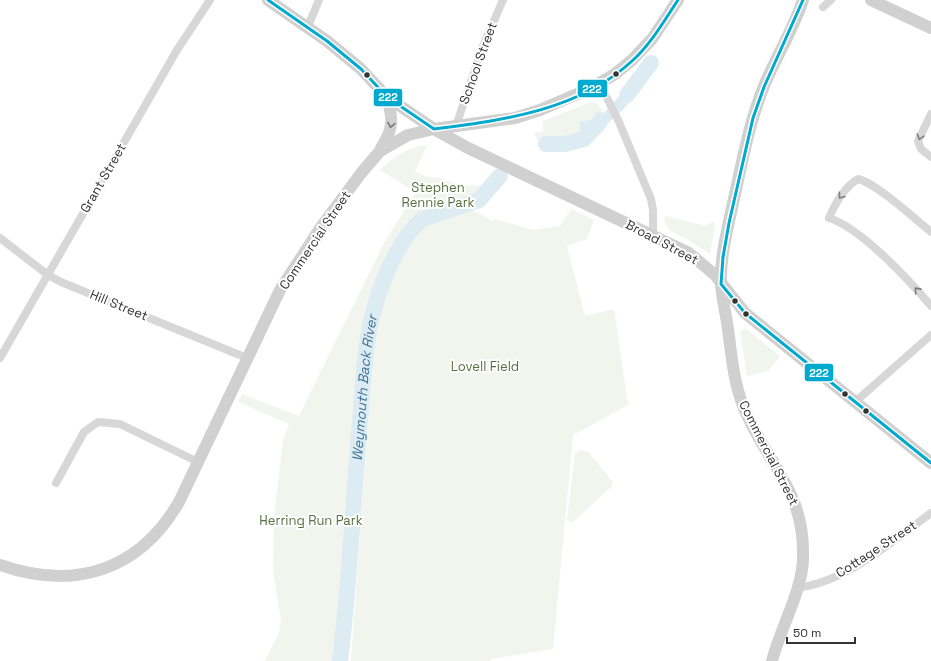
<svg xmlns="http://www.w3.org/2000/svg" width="931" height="661" font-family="'Space Grotesk',sans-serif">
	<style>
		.green { fill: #f1f5ed }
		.water { fill: #ddebf3 }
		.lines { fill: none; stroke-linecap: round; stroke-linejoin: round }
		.river { stroke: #ddebf3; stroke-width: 16 }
		.street { stroke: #d7d7d7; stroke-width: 8 }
		.secondary { stroke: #d0d0d0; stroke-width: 12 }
		.bus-1-casing { stroke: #fff; stroke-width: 6 }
		.bus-1 { stroke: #00a9ce; stroke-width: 3 }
		.oneway { stroke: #7a7a7a }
		.oneway2 { stroke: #7d7d7d }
		.bus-dot { fill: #333; stroke: #fff; stroke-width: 1.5 }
		.labels { text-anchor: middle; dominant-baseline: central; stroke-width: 4; stroke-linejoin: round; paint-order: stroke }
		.street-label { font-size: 13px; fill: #333; stroke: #fff }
		.park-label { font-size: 13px; fill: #56703f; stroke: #fff }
		.water-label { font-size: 14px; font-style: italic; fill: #3f7597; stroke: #fff }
		.line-badge { stroke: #fff; stroke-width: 1.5 }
		.badge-label { font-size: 11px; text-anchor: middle; font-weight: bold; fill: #fff }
	</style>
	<rect width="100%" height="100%" fill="#fff"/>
	<path class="green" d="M 595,102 L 604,113 L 594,119 L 579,122 L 582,136 L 538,142 L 534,133 L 543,131 L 543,121 L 589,103 Z
		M 427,145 L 415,171 L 427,177 L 439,178 L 461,185 L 489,186 L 479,196 L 430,214 L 427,207 L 405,234 L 398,246 L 364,321 L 361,344 L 341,617 L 336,661 L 265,661 L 279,633 L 281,622 L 273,569 L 274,518 L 283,441 L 289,424 L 238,402 L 242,394 L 299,416 L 385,241 L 416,192 L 380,170 C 395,156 407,148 427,145 Z
		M 571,209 L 594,220 L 587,239 L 567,246 L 585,316 L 614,309 L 627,399 L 630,404 L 573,435 L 553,649 L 490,659 L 490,661 L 351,661 L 376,311 C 386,284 399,244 421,224 C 428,218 438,217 446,214 C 454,212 463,208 470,210 C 477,211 486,218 492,221 L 495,219 L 534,230 L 560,226 Z
		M 665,216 L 706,226 L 714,221 L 715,226 L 710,254 L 687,239 L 669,230 L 664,221 Z
		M 745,328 L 780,356 L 768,371 L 747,376 L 740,332 Z
		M 580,450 L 589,453 L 613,482 L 612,486 L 573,522 L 570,522 L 567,520 L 575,454 Z"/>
	<path class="water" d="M 641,78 L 634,95 L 626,107 L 609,122 L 601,133 L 586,142 L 582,138 L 579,122 L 594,119 L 596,112 L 604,113 L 628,86 Z"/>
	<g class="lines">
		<g class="river">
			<path d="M 627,95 L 651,63"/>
			<path d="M 546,144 L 565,144 L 584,139 L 599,123"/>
			<path id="s1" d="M 340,661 C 350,582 353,502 360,422 C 363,387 364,351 372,317 C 379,287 398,238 423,219 L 479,200 L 500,176"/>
		</g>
		<path class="street" d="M 823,7 L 831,0
			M 308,26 L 319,0
			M 600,84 L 619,122 L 651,199 L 653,210 L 653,235
			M 931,114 L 918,141 L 921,149 L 931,157
			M 456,126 L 483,46 L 503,0
			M 931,232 C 915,219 876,183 858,179 C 844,187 835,204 829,218 C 861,228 909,280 931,306
			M 0,238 L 48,275 L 61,282 L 247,358
			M 0,358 L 177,50 L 210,0
			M 855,402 L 931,335
			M 56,483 L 84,432 L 98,422 L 120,424 L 198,462
			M 797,588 C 848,581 891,542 931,513"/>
		<path class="secondary" d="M 268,0 L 327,41 L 361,69 L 387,97 L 434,129 L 468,148 L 689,253 L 715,275 L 745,313 L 931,463
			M 871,0 L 931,28
			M 381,148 C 394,128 393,119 387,97
			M 0,565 C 74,591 139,571 179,502 L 280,290 L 321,227 L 362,172 L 380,151 L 408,135 L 434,129 L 515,118 L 540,110 L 591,88 L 615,74 L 632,60 L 652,39 L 678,0
			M 772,661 C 780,629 803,589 803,558 C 805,494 772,469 748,417 C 734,389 732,359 728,329 C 726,314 722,299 721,284 C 720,254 729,223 735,194 C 743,158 750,120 764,86 C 776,57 793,30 803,0"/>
		<g class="bus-1-casing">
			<path id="bus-1" d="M 268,0 L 327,41 L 361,69 L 387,97 L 434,129 C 503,120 578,111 632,61 C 651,44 664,21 678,0
				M 803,0 L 764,87 L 753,118 L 729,223 L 723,257 L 721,284 L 745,313 L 931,463"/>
		</g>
		<use href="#bus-1" class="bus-1"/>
	</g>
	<defs><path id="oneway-chevron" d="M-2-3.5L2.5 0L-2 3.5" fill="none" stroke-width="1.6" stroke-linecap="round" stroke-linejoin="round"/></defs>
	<use class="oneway" href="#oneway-chevron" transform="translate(391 125) rotate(101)"/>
	<g class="oneway2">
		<use href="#oneway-chevron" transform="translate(920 137) rotate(107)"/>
		<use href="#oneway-chevron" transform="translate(841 196) rotate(127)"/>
		<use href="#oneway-chevron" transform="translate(917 290) rotate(-132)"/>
	</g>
	<g class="bus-dot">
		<circle cx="616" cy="74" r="3.5"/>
		<circle cx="367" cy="75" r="3.5"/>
		<circle cx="735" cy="301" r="3.5"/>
		<circle cx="746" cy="314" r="3.5"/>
		<circle cx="845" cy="394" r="3.5"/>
		<circle cx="866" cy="411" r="3.5"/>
	</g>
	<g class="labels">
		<g class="street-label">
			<text transform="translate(478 63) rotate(-70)">School Street</text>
			<text transform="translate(103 178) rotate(-60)">Grant Street</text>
			<text transform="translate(315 240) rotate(-56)">Commercial Street</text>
			<text transform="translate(662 242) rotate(28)">Broad Street</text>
			<text transform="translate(119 305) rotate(22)">Hill Street</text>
			<text transform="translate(769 453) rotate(63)">Commercial Street</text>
			<text transform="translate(876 549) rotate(-33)">Cottage Street</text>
		</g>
		<g class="park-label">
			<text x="438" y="187">Stephen<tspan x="438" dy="15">Rennie Park</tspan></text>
			<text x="485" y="366">Lovell Field</text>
			<text x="311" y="520">Herring Run Park</text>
		</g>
		<g class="water-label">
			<text stroke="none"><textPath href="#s1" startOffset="274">Weymouth Back River</textPath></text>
		</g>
	</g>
	<g class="line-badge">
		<rect x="577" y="79" width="31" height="19" rx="4" fill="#00a9ce"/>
		<rect x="373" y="88" width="30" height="19" rx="4" fill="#00a9ce"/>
		<rect x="804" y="363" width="30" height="19" rx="4" fill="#00a9ce"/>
	</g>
	<g class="badge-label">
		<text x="592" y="93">222</text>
		<text x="388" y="101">222</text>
		<text x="819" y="377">222</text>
	</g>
	<path d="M787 637v6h68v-6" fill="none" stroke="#333333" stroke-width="2"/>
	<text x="793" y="637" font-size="12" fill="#333333" stroke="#ffffff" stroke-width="3" paint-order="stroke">50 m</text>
</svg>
